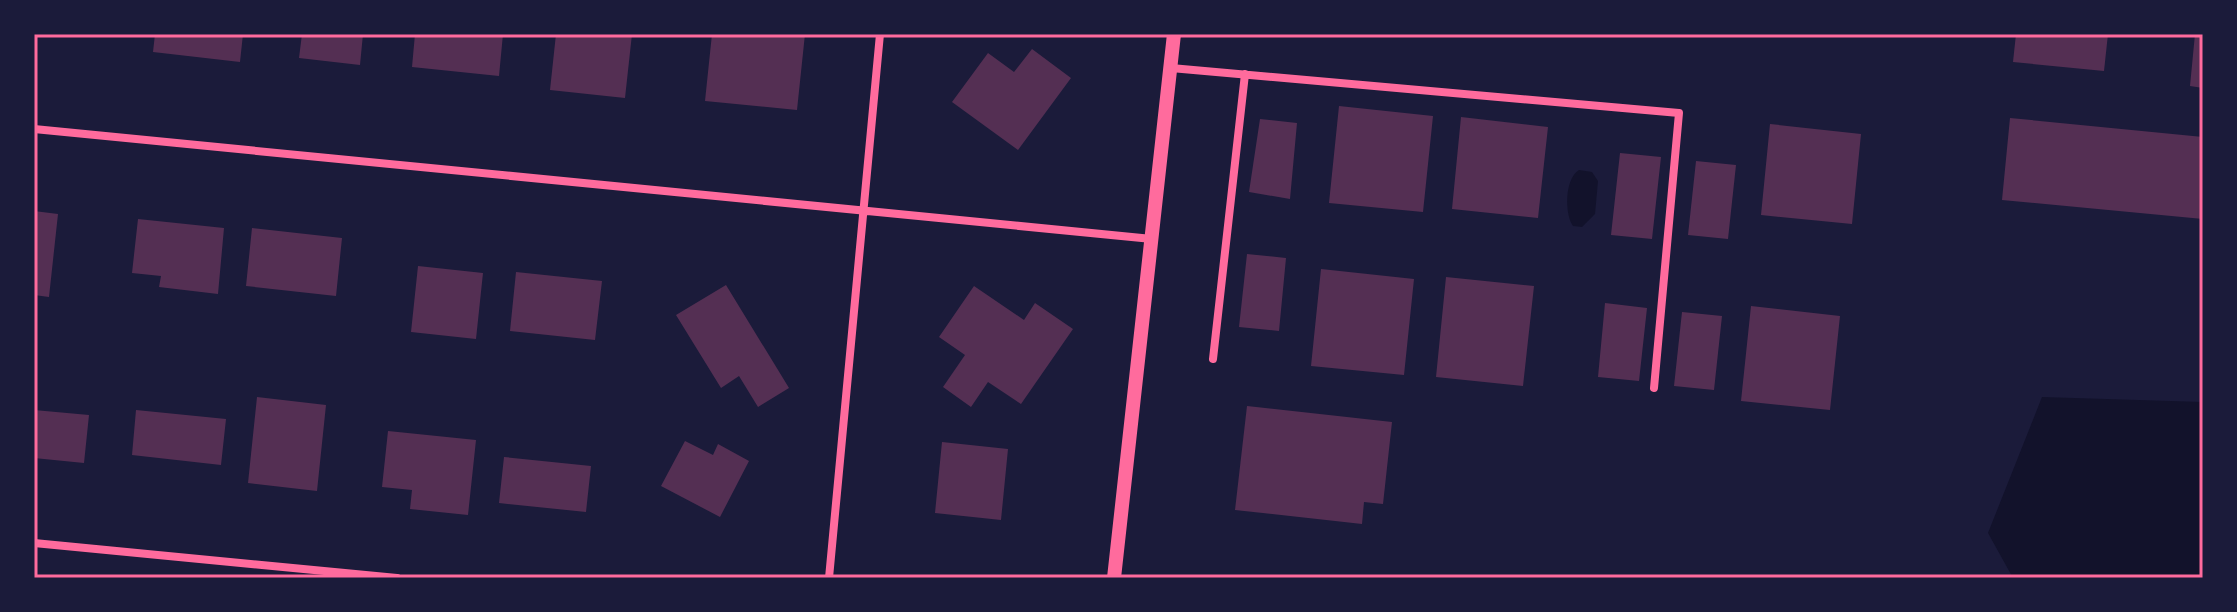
<svg xmlns="http://www.w3.org/2000/svg" width="2237" height="612" font-family="Overpass,sans-serif">
	<style>
		.water { fill: #12122b }
		.building { fill: #542f53 }
		.lines { fill: none; stroke-linecap: round; stroke-linejoin: round }
		.path { stroke: #ff6b9d; stroke-width: 5 }
		.minor { stroke: #ff6b9d; stroke-width: 8 }
		.tertiary { stroke: #ff6b9d; stroke-width: 14 }
		.neatline { fill: none; stroke: #ff6b9d; stroke-width: 3 }
	</style>
	<rect width="100%" height="100%" fill="#1b1b3a"/>
	<path class="water" d="M 1579,170 L 1592,172 L 1598,181 L 1595,214 L 1582,227 L 1573,226 C 1564,213 1565,178 1579,170 Z
		M 2042,397 L 2203,402 L 2203,578 L 2013,578 L 1988,533 Z"/>
	<path class="building" d="M 155,34 L 243,34 L 240,62 L 153,52 Z
		M 302,34 L 363,34 L 360,65 L 299,58 Z
		M 415,34 L 503,34 L 499,76 L 412,67 Z
		M 556,34 L 632,34 L 625,98 L 550,90 Z
		M 712,34 L 805,34 L 797,110 L 705,101 Z
		M 2016,34 L 2108,34 L 2104,71 L 2013,62 Z
		M 2195,34 L 2203,34 L 2203,88 L 2190,86 Z
		M 1032,49 L 1071,78 L 1018,150 L 952,102 L 988,53 L 1014,72 Z
		M 1339,106 L 1433,116 L 1423,212 L 1329,203 Z
		M 1461,117 L 1548,127 L 1538,218 L 1452,209 Z
		M 2010,118 L 2203,137 L 2203,219 L 2002,200 Z
		M 1260,119 L 1297,123 L 1290,199 L 1249,192 Z
		M 1770,124 L 1861,134 L 1852,224 L 1761,215 Z
		M 1620,153 L 1661,157 L 1652,239 L 1611,235 Z
		M 1696,161 L 1736,165 L 1728,239 L 1688,235 Z
		M 34,211 L 58,214 L 49,297 L 34,295 Z
		M 138,219 L 224,228 L 218,294 L 159,287 L 161,276 L 132,273 Z
		M 252,228 L 342,238 L 336,296 L 246,286 Z
		M 1247,254 L 1286,258 L 1279,331 L 1239,327 Z
		M 418,266 L 483,273 L 476,339 L 411,332 Z
		M 1321,269 L 1414,279 L 1404,375 L 1311,366 Z
		M 516,272 L 602,281 L 595,340 L 510,331 Z
		M 1446,277 L 1534,286 L 1523,386 L 1436,377 Z
		M 726,285 L 789,388 L 758,407 L 739,376 L 721,388 L 676,315 Z
		M 974,286 L 1024,320 L 1035,303 L 1073,329 L 1021,404 L 988,382 L 971,407 L 943,387 L 965,355 L 939,337 Z
		M 1605,303 L 1647,308 L 1639,381 L 1598,377 Z
		M 1751,306 L 1840,316 L 1830,410 L 1741,401 Z
		M 1682,312 L 1722,316 L 1714,390 L 1674,386 Z
		M 257,397 L 326,405 L 317,491 L 248,483 Z
		M 1247,406 L 1392,422 L 1383,504 L 1364,502 L 1362,524 L 1235,510 Z
		M 34,410 L 89,415 L 84,463 L 34,458 Z
		M 136,410 L 226,419 L 221,465 L 132,455 Z
		M 388,431 L 476,440 L 468,515 L 410,509 L 412,490 L 382,487 Z
		M 685,441 L 713,455 L 718,444 L 749,461 L 720,517 L 661,486 Z
		M 942,442 L 1008,449 L 1001,520 L 935,513 Z
		M 504,457 L 591,466 L 586,512 L 499,503 Z"/>
	<g class="lines">
		<path class="path" d="M 1450,34 L 1479,34"/>
		<path class="minor" d="M 1171,68 L 1679,113 L 1654,388
			M 34,129 L 1152,239
			M 1213,359 L 1245,74
			M 34,543 L 397,578
			M 829,578 L 880,34"/>
		<path class="tertiary" d="M 1114,578 L 1174,34"/>
	</g>
	<rect width="2237" height="612" fill="none" stroke="#1b1b3a" stroke-width="72"/>
	<rect x="36" y="36" width="2165" height="540" class="neatline"/>
</svg>
